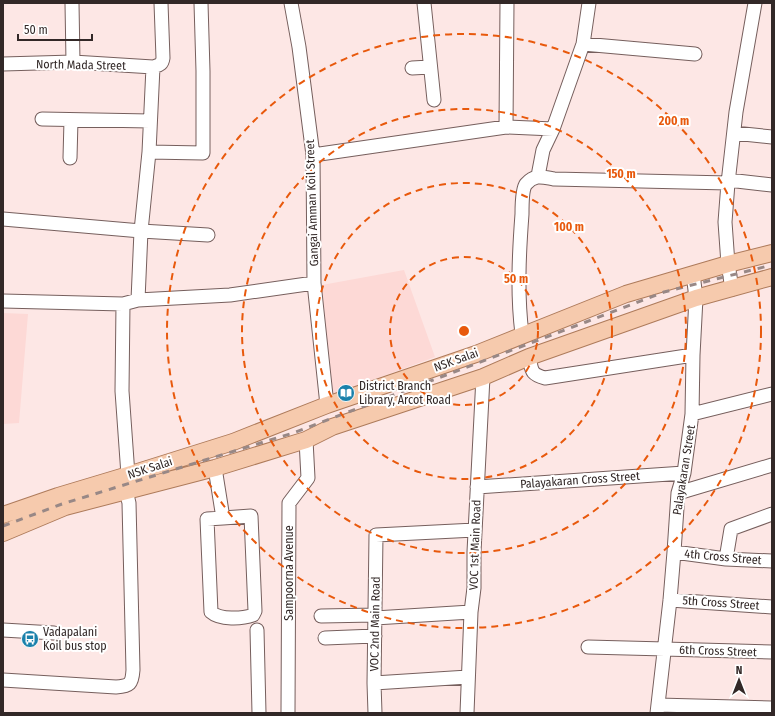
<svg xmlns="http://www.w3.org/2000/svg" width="775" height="716" font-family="'Fira Sans Condensed',sans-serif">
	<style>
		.built { fill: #fdd9d6 }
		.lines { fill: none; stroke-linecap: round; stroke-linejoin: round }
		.minor-casing { stroke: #765f5d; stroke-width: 15 }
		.major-casing { stroke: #ae7b5b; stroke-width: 18 }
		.minor { stroke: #fff; stroke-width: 13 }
		.major { stroke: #f6caad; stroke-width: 16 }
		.rail { stroke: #988886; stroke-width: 3; stroke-dasharray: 7 7; stroke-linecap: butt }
		.ring { fill: none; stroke: #e8590c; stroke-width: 2; stroke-dasharray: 7 5 }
		.labels { text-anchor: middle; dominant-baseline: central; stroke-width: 4; stroke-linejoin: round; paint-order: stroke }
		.street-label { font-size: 12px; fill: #322827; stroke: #fff }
		.poi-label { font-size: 12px; fill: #322827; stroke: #fff; text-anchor: start }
		.centre { fill: #e8590c; stroke: #fff; stroke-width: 2 }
		.ring-label { font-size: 12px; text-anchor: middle; font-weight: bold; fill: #e8590c; stroke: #fff; stroke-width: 4; stroke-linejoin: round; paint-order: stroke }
	</style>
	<rect width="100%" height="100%" fill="#fde7e5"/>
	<path class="built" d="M 404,270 L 435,357 L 332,395 L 322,285 Z
		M 3,313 L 28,314 L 19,423 L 3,424 Z"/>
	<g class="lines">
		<g class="minor-casing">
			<path id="minor" d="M 72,3 L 73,62
				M 291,3 L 299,47 L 313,155 L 314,283 L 327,405
				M 424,3 L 434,100
				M 583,44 L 695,54
				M 3,64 L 73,62 L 153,67 C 159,65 162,65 163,58 L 161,3
				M 412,68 L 430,67
				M 42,119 L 150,121
				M 506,127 L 507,3
				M 734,133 L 772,137
				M 149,152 L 203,153 L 203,71 L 201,3
				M 313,155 L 506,127 L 553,129
				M 70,158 L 71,120
				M 538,176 L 543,150 L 553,129 L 583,44 L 589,3
				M 728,180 L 772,185
				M 3,219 L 141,231 L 208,235
				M 732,289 L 728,264 L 725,222 L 728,183 L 736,112 L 755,3
				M 138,300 L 141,231 L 149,152 L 153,67
				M 3,301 L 123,304 L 138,300 L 230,295 L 314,283
				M 123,304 L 122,391 L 128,475
				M 522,334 C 517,294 519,254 522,214 C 522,207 522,189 526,184 C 535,174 542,177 554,179 L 728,183
				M 529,357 C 532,370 530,374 545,378 L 693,355
				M 692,414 L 772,394
				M 215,468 L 223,518 L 207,519 L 211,612 C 220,620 242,619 253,615 L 255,611 L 251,516 L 223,518
				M 477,487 L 684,473
				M 678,493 L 772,465
				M 674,552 L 726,559 L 772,561
				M 726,559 L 731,529 L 772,514
				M 670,600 L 772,607
				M 321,616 L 375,615
				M 375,618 L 471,612
				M 3,630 L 54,633
				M 257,630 L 259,713
				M 325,638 L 375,636
				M 588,647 L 665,649
				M 664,649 L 772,652
				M 3,680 L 116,687 C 130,686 132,684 133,670 L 129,503 L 126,491
				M 374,683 L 468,677
				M 658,705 L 772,708
				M 288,713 L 289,503 L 308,478 L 306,440
				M 375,713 L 374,683 L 376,535 L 475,530
				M 467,713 L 471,612 L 474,588 L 474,552 L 483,377
				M 657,713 L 670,600 L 674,552 L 678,493 L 684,473 L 692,414 L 693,355 L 696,298 L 693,274"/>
		</g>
		<g class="major-casing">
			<path id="major" d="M 3,515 L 58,496 L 128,475 L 233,442 L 327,405 L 476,354 L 626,294 L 728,264 L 772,253
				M 3,533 L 65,507 L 215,468 L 306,440 L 332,427 L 483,377 L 529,357 L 696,298 L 772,277"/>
		</g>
		<use href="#minor" class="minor"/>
		<use href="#major" class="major"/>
		<path class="rail" d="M 3,526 L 62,504 L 293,433 L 586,322 L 664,292 L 772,265"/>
	</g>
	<g class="ring">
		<circle cx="464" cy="331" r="74"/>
		<circle cx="464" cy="331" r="148"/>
		<circle cx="464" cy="331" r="222"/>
		<circle cx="464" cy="331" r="297"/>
	</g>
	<defs>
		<g id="library-disc" transform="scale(0.9)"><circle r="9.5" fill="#1a81ab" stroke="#fff"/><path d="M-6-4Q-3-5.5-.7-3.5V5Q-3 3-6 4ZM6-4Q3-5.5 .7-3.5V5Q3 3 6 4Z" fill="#fff"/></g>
		<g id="bus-disc" transform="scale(0.9)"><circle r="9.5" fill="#1a81ab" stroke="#fff"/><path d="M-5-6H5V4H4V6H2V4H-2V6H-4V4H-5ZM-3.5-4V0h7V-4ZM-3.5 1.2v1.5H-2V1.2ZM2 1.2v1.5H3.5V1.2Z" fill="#fff"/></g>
	</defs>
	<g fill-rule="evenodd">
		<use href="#library-disc" x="346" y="393"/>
		<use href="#bus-disc" x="30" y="639"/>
	</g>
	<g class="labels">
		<g class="street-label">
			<text transform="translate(81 65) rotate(1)">North Mada Street</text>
			<text transform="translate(312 203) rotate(-92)">Gangai Amman Koil Street</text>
			<text transform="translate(456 360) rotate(-20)">NSK Salai</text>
			<text transform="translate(150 468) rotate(-18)">NSK Salai</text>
			<text transform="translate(684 470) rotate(-81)">Palayakaran Street</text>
			<text transform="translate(580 480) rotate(-4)">Palayakaran Cross Street</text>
			<text transform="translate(475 545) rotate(-88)">VOC 1st Main Road</text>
			<text transform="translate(723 557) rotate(5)">4th Cross Street</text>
			<text transform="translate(289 573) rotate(-90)">Sampoorna Avenue</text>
			<text transform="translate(721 603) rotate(4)">5th Cross Street</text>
			<text transform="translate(375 624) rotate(-89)">VOC 2nd Main Road</text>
			<text transform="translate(718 651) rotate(2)">6th Cross Street</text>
		</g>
		<g class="poi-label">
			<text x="359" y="386">District Branch<tspan x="359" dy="14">Library, Arcot Road</tspan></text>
			<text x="43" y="632">Vadapalani<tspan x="43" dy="14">Koil bus stop</tspan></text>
		</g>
	</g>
	<circle cx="464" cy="331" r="6" class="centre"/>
	<g class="ring-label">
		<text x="674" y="125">200 m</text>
		<text x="621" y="178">150 m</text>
		<text x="569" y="231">100 m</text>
		<text x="516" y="283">50 m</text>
	</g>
	<rect width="775" height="716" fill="none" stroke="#322827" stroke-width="8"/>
	<g transform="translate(739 680)" stroke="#ffffff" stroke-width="3" paint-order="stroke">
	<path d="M0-3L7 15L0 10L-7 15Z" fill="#322827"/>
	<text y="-6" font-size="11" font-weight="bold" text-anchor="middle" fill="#322827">N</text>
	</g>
	<path d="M18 34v6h74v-6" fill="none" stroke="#322827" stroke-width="2"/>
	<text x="24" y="34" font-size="12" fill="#322827" stroke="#ffffff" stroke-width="3" paint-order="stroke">50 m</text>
</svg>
